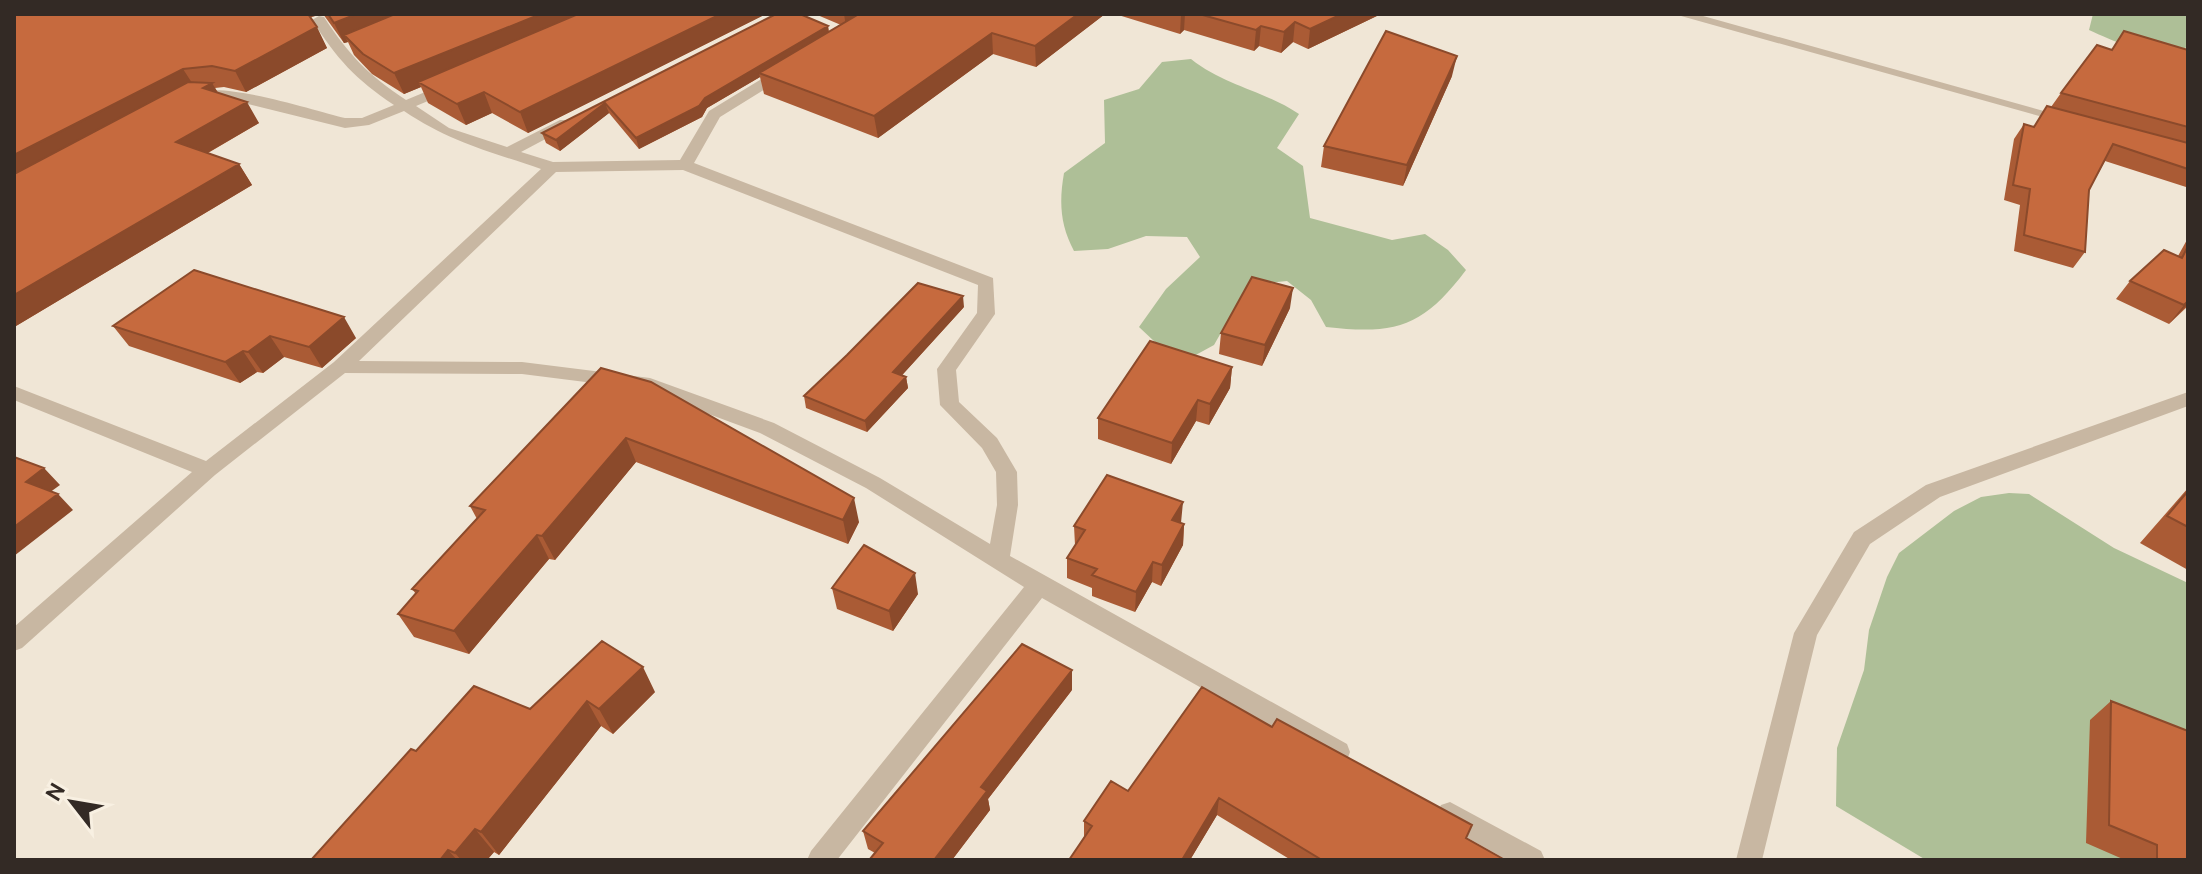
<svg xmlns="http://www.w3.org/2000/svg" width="2202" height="874" font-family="Ubuntu,sans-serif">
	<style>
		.green { fill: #aebf97 }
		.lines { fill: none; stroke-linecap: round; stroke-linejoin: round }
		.minor { fill: #c8b7a2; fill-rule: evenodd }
		.wall { fill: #aa5b35 }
		.shaded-wall { fill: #8b4a2b }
		.building { fill: #c66a3e; stroke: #8b4a2b; stroke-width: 2 }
	</style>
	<rect width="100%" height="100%" fill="#f0e6d6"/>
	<path class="green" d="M 2093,14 L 2188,15 L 2188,41 L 2183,55 C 2154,59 2115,42 2089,30 Z
		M 1191,59 C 1225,86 1263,90 1299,114 L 1277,148 L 1303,166 L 1310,218 L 1392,240 L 1425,234 L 1448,250 L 1466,270 C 1423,327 1396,335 1326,327 L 1311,300 L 1287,281 L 1248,285 L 1214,345 L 1192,357 L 1156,343 L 1139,327 L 1166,289 L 1200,257 L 1187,237 L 1146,236 L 1108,249 L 1074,251 C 1060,225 1059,202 1064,173 L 1105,143 L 1104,100 L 1139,89 L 1162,62 Z
		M 2009,493 L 2029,494 L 2114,548 L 2188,583 L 2188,860 L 1926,860 L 1836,806 L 1837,748 L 1864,670 L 1869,630 L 1887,577 L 1899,553 L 1954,511 L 1981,497 Z"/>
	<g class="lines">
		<path class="minor" d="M 1674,14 L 1696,14 L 2076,120 L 2074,123 L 2064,123 Z
			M 319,16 L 324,17 C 349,55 368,75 406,100 L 442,85 L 452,85 L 452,91 L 416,106 L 449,128 L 507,147 L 560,120 L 570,120 L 570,126 L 521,152 L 553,162 L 680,160 L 709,111 L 778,69 L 788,69 L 788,75 L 720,117 L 694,163 L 993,278 L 995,314 L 956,370 L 959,402 L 997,438 L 1017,472 L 1018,505 L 1010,556 L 1347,744 L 1350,752 L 1347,760 L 1338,763 L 1329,760 L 1042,598 L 837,860 L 807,860 L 811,851 L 1024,587 L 866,488 L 760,433 L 641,389 L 522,374 L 345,373 L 215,475 L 22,648 L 14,651 L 14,627 L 192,472 L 14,400 L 14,386 L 206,461 L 334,362 L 541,169 C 491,152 450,142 404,111 L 369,125 L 345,128 L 224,98 L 198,100 L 191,96 C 214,77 314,111 345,118 L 362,118 L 394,105 C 355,79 337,59 312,20 ZM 683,170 L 978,285 L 977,313 L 937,369 L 940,405 L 982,448 L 996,472 L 997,505 L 990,544 L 880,478 L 774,423 L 650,378 L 522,362 L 359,361 L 556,172 Z
			M 2188,392 L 2188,406 L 1940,497 L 1870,544 L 1817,635 L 1762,860 L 1736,860 L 1794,633 L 1854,532 L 1926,485 Z
			M 1450,802 L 1541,851 L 1545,860 L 1507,860 L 1441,823 L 1437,814 L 1441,805 Z"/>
	</g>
	<path class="wall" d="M 14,14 L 766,14 L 528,133 L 492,113 L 466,125 L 428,103 L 421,87 L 404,94 L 372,74 L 354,55 L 348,42 L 344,43 L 323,14 L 311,17 L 327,48 L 246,92 L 224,87 L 215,88 L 218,93 L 259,123 L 208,153 L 239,164 L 252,185 L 16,326 L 14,325 Z
		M 776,14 L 828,26 L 829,32 L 841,25 L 815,14 L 1105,14 L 1036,67 L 993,54 L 878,138 L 764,94 L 760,77 L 707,108 L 702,117 L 639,149 L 609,113 L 560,151 L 546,143 L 542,133 Z
		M 1115,14 L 1381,14 L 1308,49 L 1293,42 L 1281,53 L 1259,46 L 1254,51 L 1184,30 L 1180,34 Z
		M 2112,50 L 2188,50 L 2188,184 L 2186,187 L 2105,161 L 2089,190 L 2085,252 L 2073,268 L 2014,251 L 2020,205 L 2004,200 L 2014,139 L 2024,124 L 2034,127 L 2051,107 L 2061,93 Z
		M 1452,76 L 1403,186 L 1321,167 L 1324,146 Z
		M 2188,238 L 2188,306 L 2169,324 L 2116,299 L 2130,281 L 2178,256 Z
		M 964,307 L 902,375 L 906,377 L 908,388 L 867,432 L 806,408 L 804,396 Z
		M 1290,308 L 1262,366 L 1219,354 L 1221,333 Z
		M 113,326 L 356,338 L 322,368 L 284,357 L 263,373 L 257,372 L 240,383 L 129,346 Z
		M 1232,367 L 1230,388 L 1209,425 L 1196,421 L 1171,464 L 1098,439 L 1098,418 Z
		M 601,368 L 859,522 L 848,544 L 636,462 L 555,560 L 549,559 L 469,654 L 414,637 L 398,614 L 416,594 L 412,589 L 477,519 L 470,506 Z
		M 2188,488 L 2188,570 L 2140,543 Z
		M 1181,523 L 1184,524 L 1183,545 L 1161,586 L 1152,582 L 1135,612 L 1092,596 L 1092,588 L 1067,578 L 1067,558 L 1075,545 L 1074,526 Z
		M 832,588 L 918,594 L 893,631 L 837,609 Z
		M 1202,687 L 1466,838 L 1505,860 L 1291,860 L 1217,815 L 1190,860 L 1069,860 L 1084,837 L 1084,821 L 1128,791 Z
		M 1072,690 L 988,799 L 990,810 L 952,860 L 870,860 L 875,853 L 868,849 L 863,831 Z
		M 655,692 L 613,734 L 601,726 L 499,855 L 494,852 L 487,860 L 311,860 L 416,751 L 530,709 Z
		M 2111,701 L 2188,860 L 2125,860 L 2086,843 L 2090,720 Z"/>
	<path class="shaded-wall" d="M 306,14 L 323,14 L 311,17 L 309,22 Z
		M 357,14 L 417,14 L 344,35 L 348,42 L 344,43 L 334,23 Z
		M 541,14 L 597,14 L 418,82 L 421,87 L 404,94 L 394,73 Z
		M 721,14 L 766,14 L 528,133 L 520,112 Z
		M 844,14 L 867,14 L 846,27 Z
		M 1078,14 L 1105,14 L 1036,67 L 1035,46 Z
		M 1181,14 L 1185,14 L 1184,30 L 1180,34 Z
		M 1342,14 L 1381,14 L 1308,49 L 1310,29 Z
		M 1295,22 L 1293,42 L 1281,53 L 1284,32 Z
		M 828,26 L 829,36 L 759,73 L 760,77 L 707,108 L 702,117 L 639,149 L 636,138 Z
		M 1261,26 L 1259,46 L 1254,51 L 1256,30 Z
		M 317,27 L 327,48 L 246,92 L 235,71 Z
		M 992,33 L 993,54 L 878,138 L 874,116 Z
		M 1457,56 L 1452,76 L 1403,186 L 1407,165 Z
		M 183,69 L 196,89 L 14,185 L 14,155 Z
		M 212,83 L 225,104 L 203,88 Z
		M 484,92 L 492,113 L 466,125 L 457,104 Z
		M 247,102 L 259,123 L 190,163 L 176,142 Z
		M 605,103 L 609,113 L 560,151 L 556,140 Z
		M 239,164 L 252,185 L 16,326 L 14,323 L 14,295 Z
		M 1293,288 L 1290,308 L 1262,366 L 1265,345 Z
		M 963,296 L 964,307 L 895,383 L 893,372 Z
		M 2188,301 L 2188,304 L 2169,324 L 2184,305 Z
		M 344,317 L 356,338 L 322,368 L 309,347 Z
		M 270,336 L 284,357 L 263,373 L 248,352 Z
		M 243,351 L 257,372 L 240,383 L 225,362 Z
		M 1232,367 L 1230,388 L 1209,425 L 1210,404 Z
		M 906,377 L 908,388 L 867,432 L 865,421 Z
		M 1198,400 L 1196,421 L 1171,464 L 1172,443 Z
		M 626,438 L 636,462 L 555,560 L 542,536 Z
		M 44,468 L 60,485 L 42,498 L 26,482 Z
		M 58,494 L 73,510 L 14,556 L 14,527 Z
		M 854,498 L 859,522 L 848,544 L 843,520 Z
		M 1183,502 L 1181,523 L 1170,541 L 1172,520 Z
		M 1184,524 L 1183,545 L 1161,586 L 1162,565 Z
		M 537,535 L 549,559 L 469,654 L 454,631 Z
		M 1153,562 L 1152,582 L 1135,612 L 1136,592 Z
		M 915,573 L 918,594 L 893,631 L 889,611 Z
		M 643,667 L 655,692 L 613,734 L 599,709 Z
		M 1072,670 L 1072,690 L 988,799 L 990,810 L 952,860 L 934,860 L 981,787 Z
		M 587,701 L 601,726 L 499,855 L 481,832 Z
		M 1219,798 L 1217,815 L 1190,860 L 1182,860 Z
		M 475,829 L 494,852 L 487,860 L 461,860 L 455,853 Z
		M 448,850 L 457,860 L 440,860 Z"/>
	<path class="building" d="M 14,14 L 308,14 L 317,27 L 235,71 L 212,66 L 183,69 L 14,155 Z
		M 328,14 L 357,14 L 334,23 Z
		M 395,14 L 541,14 L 394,73 L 363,54 L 344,35 Z
		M 578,14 L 721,14 L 520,112 L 484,92 L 457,104 L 418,82 Z
		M 776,14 L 800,14 L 828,26 L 705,98 L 699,106 L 636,138 L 605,103 L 556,140 L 542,133 Z
		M 859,14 L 1078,14 L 1035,46 L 992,33 L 874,116 L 759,73 Z
		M 1199,14 L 1342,14 L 1310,29 L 1295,22 L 1284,32 L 1261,26 L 1256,30 Z
		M 1386,31 L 1457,56 L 1407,165 L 1324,146 Z
		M 2124,31 L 2188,50 L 2188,127 L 2061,93 L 2097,45 L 2112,50 Z
		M 188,82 L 212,83 L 203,88 L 247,102 L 176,142 L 239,164 L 14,295 L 14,174 Z
		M 2047,106 L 2188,143 L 2188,169 L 2113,144 L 2089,190 L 2085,252 L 2024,235 L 2030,189 L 2013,185 L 2024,124 L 2034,127 Z
		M 2188,246 L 2188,301 L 2184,305 L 2130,281 L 2164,250 L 2182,258 Z
		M 194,270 L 344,317 L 309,347 L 270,336 L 248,352 L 243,351 L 225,362 L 113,326 Z
		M 1252,277 L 1293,288 L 1265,345 L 1221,333 Z
		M 918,283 L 963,296 L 893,372 L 906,377 L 865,421 L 804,396 L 847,355 Z
		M 1150,341 L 1232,367 L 1210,404 L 1198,400 L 1172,443 L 1098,418 Z
		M 601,368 L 651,382 L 854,498 L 843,520 L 626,438 L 542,536 L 537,535 L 454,631 L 398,614 L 418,591 L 412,589 L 485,510 L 470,506 Z
		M 14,457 L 44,468 L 26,482 L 58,494 L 14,527 Z
		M 1107,475 L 1183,502 L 1172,520 L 1184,524 L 1162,565 L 1153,562 L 1136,592 L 1092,575 L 1097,569 L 1067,558 L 1085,530 L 1074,526 Z
		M 2188,491 L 2188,527 L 2167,516 Z
		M 864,545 L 915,573 L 889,611 L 832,588 Z
		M 602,641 L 643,667 L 599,709 L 587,701 L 481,832 L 475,829 L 455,853 L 448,850 L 440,860 L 311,860 L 411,749 L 416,751 L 474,686 L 530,709 Z
		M 1022,644 L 1072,670 L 981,787 L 987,791 L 934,860 L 871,860 L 870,859 L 883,843 L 863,831 Z
		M 1202,687 L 1272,727 L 1277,719 L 1472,825 L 1466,838 L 1505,860 L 1322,860 L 1219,798 L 1182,860 L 1069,860 L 1092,826 L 1084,821 L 1111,781 L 1128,791 Z
		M 2111,701 L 2188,731 L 2188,860 L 2157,860 L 2157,845 L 2109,825 Z"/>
	<rect width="2202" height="874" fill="none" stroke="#332a25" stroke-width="32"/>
	<g transform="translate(72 802) rotate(301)" stroke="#f8f0e2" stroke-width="6" paint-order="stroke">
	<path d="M0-6L14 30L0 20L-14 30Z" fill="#332a25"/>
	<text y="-12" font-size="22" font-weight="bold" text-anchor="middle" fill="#332a25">N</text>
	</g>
</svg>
